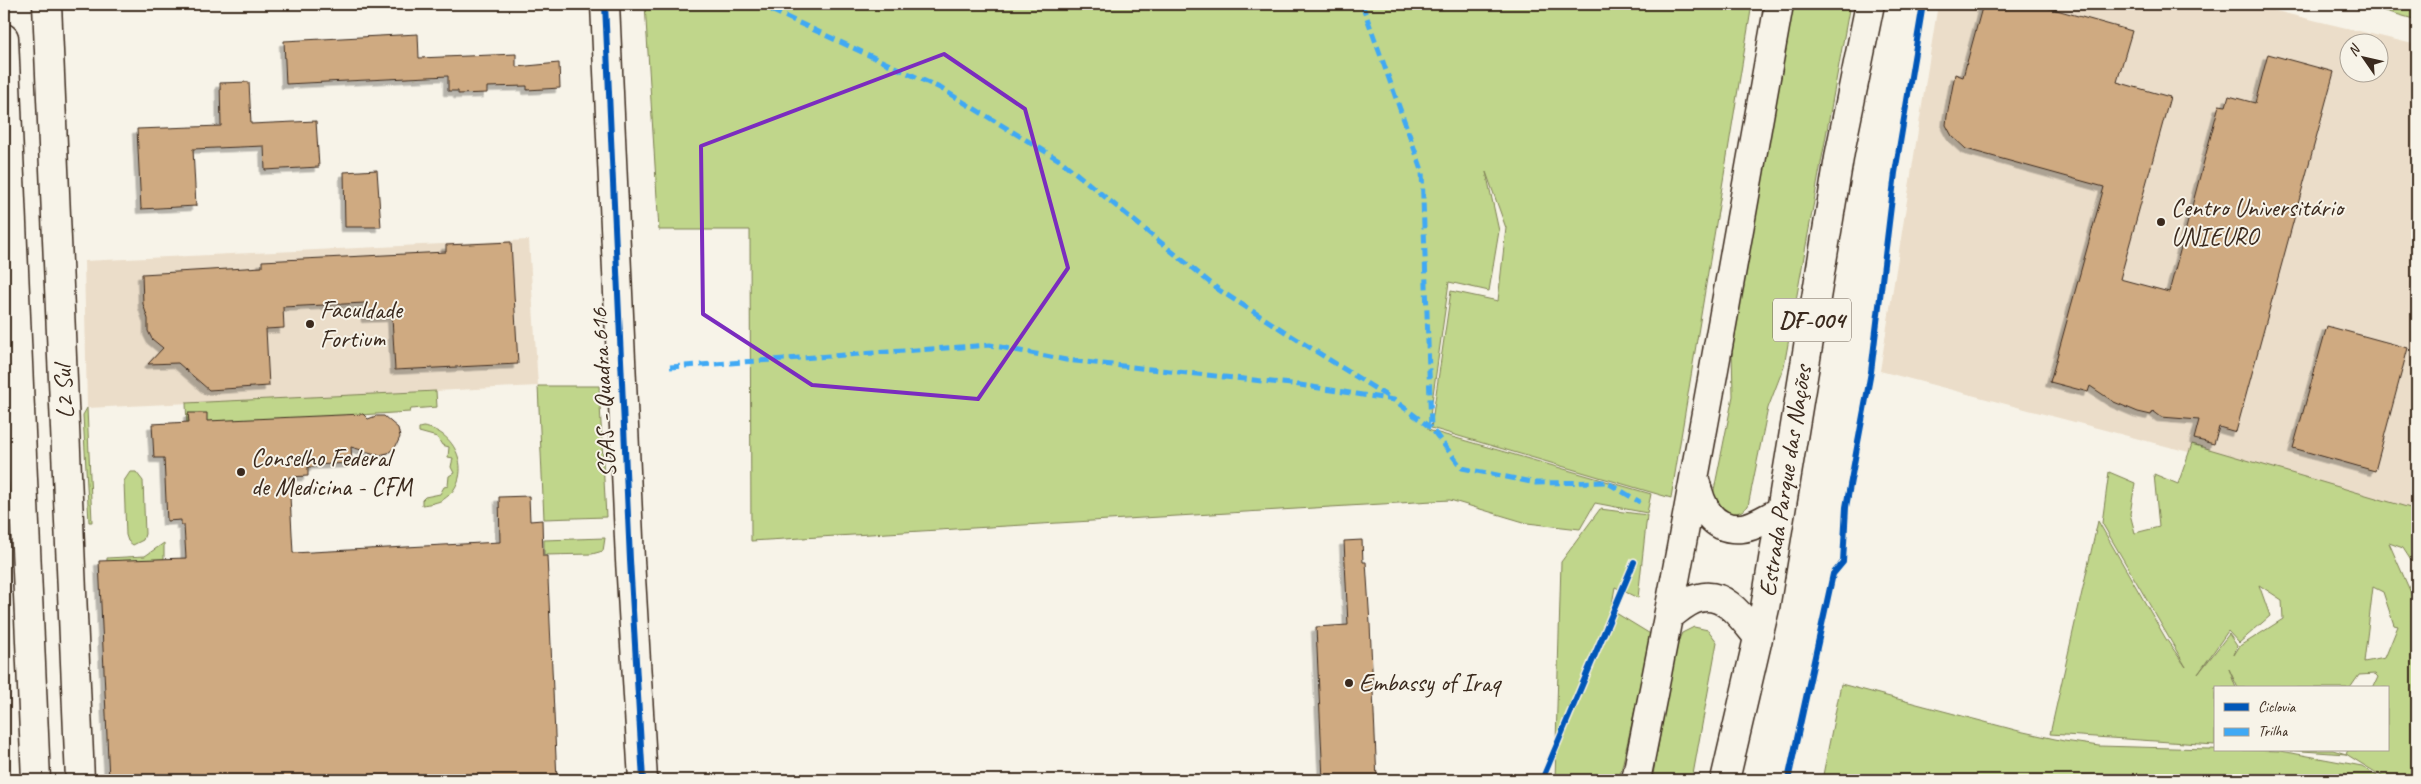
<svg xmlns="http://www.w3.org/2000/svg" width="2421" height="784" font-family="Caveat,sans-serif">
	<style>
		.built { fill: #ebddc9; fill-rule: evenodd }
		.green { fill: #c0d68b; stroke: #7e8054; fill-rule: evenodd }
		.building { fill: #cfaa81; stroke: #3b2a1e; filter: url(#shadow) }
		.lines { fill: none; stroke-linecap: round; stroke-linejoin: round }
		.secondary-casing { stroke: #3b2a1e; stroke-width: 31 }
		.primary-casing { stroke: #3b2a1e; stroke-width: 31 }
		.highway-casing { stroke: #3b2a1e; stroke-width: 31 }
		.secondary { stroke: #f7f3e8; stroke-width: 28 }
		.primary { stroke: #f7f3e8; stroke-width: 28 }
		.highway { stroke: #f7f3e8; stroke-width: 28 }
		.quiet { stroke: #3fa9f5; stroke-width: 5; stroke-dasharray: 10 5; stroke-linecap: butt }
		.cycleway-casing { stroke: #f7f3e8; stroke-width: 9 }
		.cycleway { stroke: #0057b8; stroke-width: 6 }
		.marked { fill: none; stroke: #7b2cbf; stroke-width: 4; stroke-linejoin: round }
		.poi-dot { fill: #3b2a1e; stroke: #f7f3e8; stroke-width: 2 }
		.labels { text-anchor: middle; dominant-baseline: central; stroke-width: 4; stroke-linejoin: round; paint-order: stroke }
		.shield { fill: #f7f3e8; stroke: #73665b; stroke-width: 1 }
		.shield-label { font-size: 24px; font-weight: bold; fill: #3b2a1e }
		.poi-label { font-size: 25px; fill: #3b2a1e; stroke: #f7f3e8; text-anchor: start }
		.street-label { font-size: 25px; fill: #3b2a1e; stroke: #f7f3e8 }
	</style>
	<defs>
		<filter id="shadow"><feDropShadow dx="-4.5" dy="4.5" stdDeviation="0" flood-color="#0004"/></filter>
	</defs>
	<rect width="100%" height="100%" fill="#f7f3e8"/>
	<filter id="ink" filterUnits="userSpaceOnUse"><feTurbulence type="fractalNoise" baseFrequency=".02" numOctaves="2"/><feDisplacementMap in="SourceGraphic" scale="10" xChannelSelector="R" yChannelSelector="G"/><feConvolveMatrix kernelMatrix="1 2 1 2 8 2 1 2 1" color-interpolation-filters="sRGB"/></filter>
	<g filter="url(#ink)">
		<path class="built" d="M 1938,4 L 2247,4 L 2417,45 L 2417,512 L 1880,371 ZM 2348,42 L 2378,42 L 2378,72 L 2348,72 Z
			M 529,240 L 538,386 L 87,408 L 84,261 Z"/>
		<path class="green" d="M 645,4 L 1752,4 L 1671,498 L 1431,428 L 1451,291 L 1498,301 L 1506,228 L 1486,172 L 1499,231 L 1489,291 L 1449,282 L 1428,430 L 1651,494 L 1647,513 L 1595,503 L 1580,529 L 1527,523 L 1450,500 L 751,541 L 750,230 L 659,230 Z
			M 1793,4 L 1850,4 L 1784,366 L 1768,408 L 1748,506 C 1740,514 1733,515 1722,512 L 1713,495 L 1733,396 L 1732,349 Z
			M 2361,4 L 2417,4 L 2417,20 Z
			M 599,386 L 606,517 L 544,519 L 538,386 Z
			M 436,391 L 437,407 L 411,409 L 410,412 L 187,425 L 186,403 Z
			M 87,408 L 92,522 L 89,522 L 83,415 Z
			M 423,427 C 459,431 474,479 444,499 C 438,503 429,504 422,505 L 422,500 L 425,497 L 440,494 L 444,487 L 448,486 L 449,476 L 454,473 L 451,467 L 453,458 L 448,457 L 449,447 L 442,445 L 437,437 L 419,432 L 419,428 Z
			M 2192,444 L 2417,510 L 2417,570 L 2403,548 L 2389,543 L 2411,593 L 2417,580 L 2417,780 L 2388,780 L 2346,754 L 2288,750 L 2333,750 L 2346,754 L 2348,750 L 2387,750 L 2387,688 L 2373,688 L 2378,677 L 2375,674 L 2359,675 L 2350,688 L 2238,688 L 2229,669 L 2236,688 L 2215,688 L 2215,745 L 2050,734 L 2098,521 L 2166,639 L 2186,667 L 2102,523 L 2109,472 L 2135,483 L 2130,514 L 2135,533 L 2159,527 L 2154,474 L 2178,484 ZM 2259,585 L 2282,600 L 2283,619 L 2239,647 L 2234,655 L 2237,646 L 2229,634 L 2198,674 L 2228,631 L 2239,643 L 2270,616 ZM 2373,587 L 2383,592 L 2394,625 L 2398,626 L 2385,658 L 2364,662 Z
			M 130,472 L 136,472 L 143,481 L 145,534 L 143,540 L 133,545 L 128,541 L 126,535 L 124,481 Z
			M 1600,509 L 1647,515 L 1638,598 L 1615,587 L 1611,610 L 1652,635 L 1619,780 L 1555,780 L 1561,562 Z
			M 605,538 L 603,551 L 592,554 L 544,555 L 544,540 Z
			M 164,543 L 164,559 L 107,562 L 107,558 L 145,556 Z
			M 1694,627 L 1708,630 L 1717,642 L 1692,780 L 1652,780 L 1676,645 L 1682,633 Z
			M 1841,684 L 2019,731 L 2064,741 L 2099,746 L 2281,751 L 2362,766 L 2383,780 L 1822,780 Z"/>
		<path class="building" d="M 1983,4 L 2035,4 L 2132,31 L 2117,82 L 2170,97 L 2120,279 L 2169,292 L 2219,105 L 2226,106 L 2229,96 L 2255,103 L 2268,54 L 2334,72 L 2236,432 L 2219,427 L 2214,444 L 2194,439 L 2199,420 L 2161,417 L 2153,411 L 2151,415 L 2138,412 L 2114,402 L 2090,386 L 2088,392 L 2050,382 L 2104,187 L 1966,149 L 1952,136 L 1946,125 L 1947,116 L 1955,74 L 1963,77 Z
			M 418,34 L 419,58 L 516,54 L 516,67 L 559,63 L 560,88 L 527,90 L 527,86 L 487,87 L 487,93 L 458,94 L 458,91 L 448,91 L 448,76 L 286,84 L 284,41 Z
			M 249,82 L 251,124 L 316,121 L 319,167 L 265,170 L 264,146 L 193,149 L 196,206 L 141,209 L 137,129 L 221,126 L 220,83 Z
			M 377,170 L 381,227 L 345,227 L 344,172 Z
			M 511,242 L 518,364 L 395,370 L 392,317 L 366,318 L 365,303 L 283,307 L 284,328 L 266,329 L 269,386 L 209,390 L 178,363 L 148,364 L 163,348 L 152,339 L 148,331 L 148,319 L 143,304 L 142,274 L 262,267 L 262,261 L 446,252 L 446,245 Z
			M 2327,326 L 2408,348 L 2375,471 L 2293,448 Z
			M 188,413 L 207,413 L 207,421 L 363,414 L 368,419 L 376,416 L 384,416 L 398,428 L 400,437 L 396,446 L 388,453 L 379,455 L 351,447 L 352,463 L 315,465 L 315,467 L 308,467 L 308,476 L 289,477 L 293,553 L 500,542 L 499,497 L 529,496 L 530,521 L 542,520 L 543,556 L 547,556 L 557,780 L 109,780 L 99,561 L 186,558 L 184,525 L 181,525 L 181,520 L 167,521 L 164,458 L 154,458 L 152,424 L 189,422 Z
			M 1362,540 L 1363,562 L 1366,562 L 1370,624 L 1377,780 L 1323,780 L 1316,627 L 1348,625 L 1344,541 Z"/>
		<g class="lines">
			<g class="secondary-casing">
				<path id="secondary" d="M 605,4 L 630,560 L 643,780"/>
			</g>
			<g class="primary-casing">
				<path id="primary" d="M 47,4 L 80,780
					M 4,38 L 36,780"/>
			</g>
			<g class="highway-casing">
				<path id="highway" d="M 1695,480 C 1701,506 1711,531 1742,528 C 1754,527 1768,517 1779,512
					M 1669,616 C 1678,610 1688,600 1699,598 C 1725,591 1743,619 1757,636
					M 1636,780 C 1688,522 1733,263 1779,4
					M 1725,780 L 1765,608 L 1840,152 L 1870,4"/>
			</g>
			<use href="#secondary" class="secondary"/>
			<use href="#primary" class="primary"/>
			<use href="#highway" class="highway"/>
			<path class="quiet" d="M 758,4 L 940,88 L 1061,161 L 1219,290 L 1390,398
				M 1362,4 L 1422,170 L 1431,428
				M 670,367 L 990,345 L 1066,360 L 1300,385 L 1394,400 L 1431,428 L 1462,468 L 1536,483 L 1606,482 L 1640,502"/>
			<g class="cycleway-casing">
				<path id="cycleway" d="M 605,4 L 630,560 L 643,780
					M 1542,780 L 1634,562
					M 1788,780 L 1833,574 L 1843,562 L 1846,507 L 1871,372 L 1895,173 L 1923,4"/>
			</g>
			<use href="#cycleway" class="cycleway"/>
		</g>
	</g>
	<path class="marked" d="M 944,54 L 1025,109 L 1068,268 L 978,399 L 812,385 L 703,314 L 701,146 Z"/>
	<g class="poi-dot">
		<circle cx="2161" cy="222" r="5"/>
		<circle cx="310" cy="324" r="5"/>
		<circle cx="241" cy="472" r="5"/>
		<circle cx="1349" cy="683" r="5"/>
	</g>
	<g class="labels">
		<rect class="shield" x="1773" y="298.5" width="78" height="43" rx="4"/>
		<g class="shield-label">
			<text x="1812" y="320">DF-004</text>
		</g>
		<g class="poi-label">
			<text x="2171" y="208">Centro Universitário<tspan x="2171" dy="29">UNIEURO</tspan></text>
			<text x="320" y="310">Faculdade<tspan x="320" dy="29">Fortium</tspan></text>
			<text x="251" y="458">Conselho Federal<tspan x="251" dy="29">de Medicina - CFM</tspan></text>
			<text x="1359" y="683">Embassy of Iraq</text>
		</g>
		<g class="street-label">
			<text transform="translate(64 392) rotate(-93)">L2 Sul</text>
			<text transform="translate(603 393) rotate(-93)">SGAS - Quadra 616</text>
			<text transform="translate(1785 481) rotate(-81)">Estrada Parque das Nações</text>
		</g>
	</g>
	<rect width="2421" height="784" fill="none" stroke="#f7f3e8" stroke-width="20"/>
	<rect x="10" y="10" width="2401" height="764" fill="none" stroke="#3b2a1e" stroke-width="2" filter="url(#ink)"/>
	<rect x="2214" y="686" width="175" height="65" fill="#f7f3e8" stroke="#aca397"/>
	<rect x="2224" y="703" width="25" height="8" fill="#0057b8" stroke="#aca397"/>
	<text x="2258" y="712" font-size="15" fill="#3b2a1e">Ciclovia</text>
	<rect x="2224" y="728" width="25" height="8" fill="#3fa9f5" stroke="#aca397"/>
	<text x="2258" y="736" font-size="15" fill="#3b2a1e">Trilha</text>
	<g transform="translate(2364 58) rotate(304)"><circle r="24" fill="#f7f3e8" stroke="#aca397"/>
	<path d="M0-4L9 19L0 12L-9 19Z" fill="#3b2a1e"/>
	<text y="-8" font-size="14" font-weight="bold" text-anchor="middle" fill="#3b2a1e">N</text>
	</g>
</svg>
